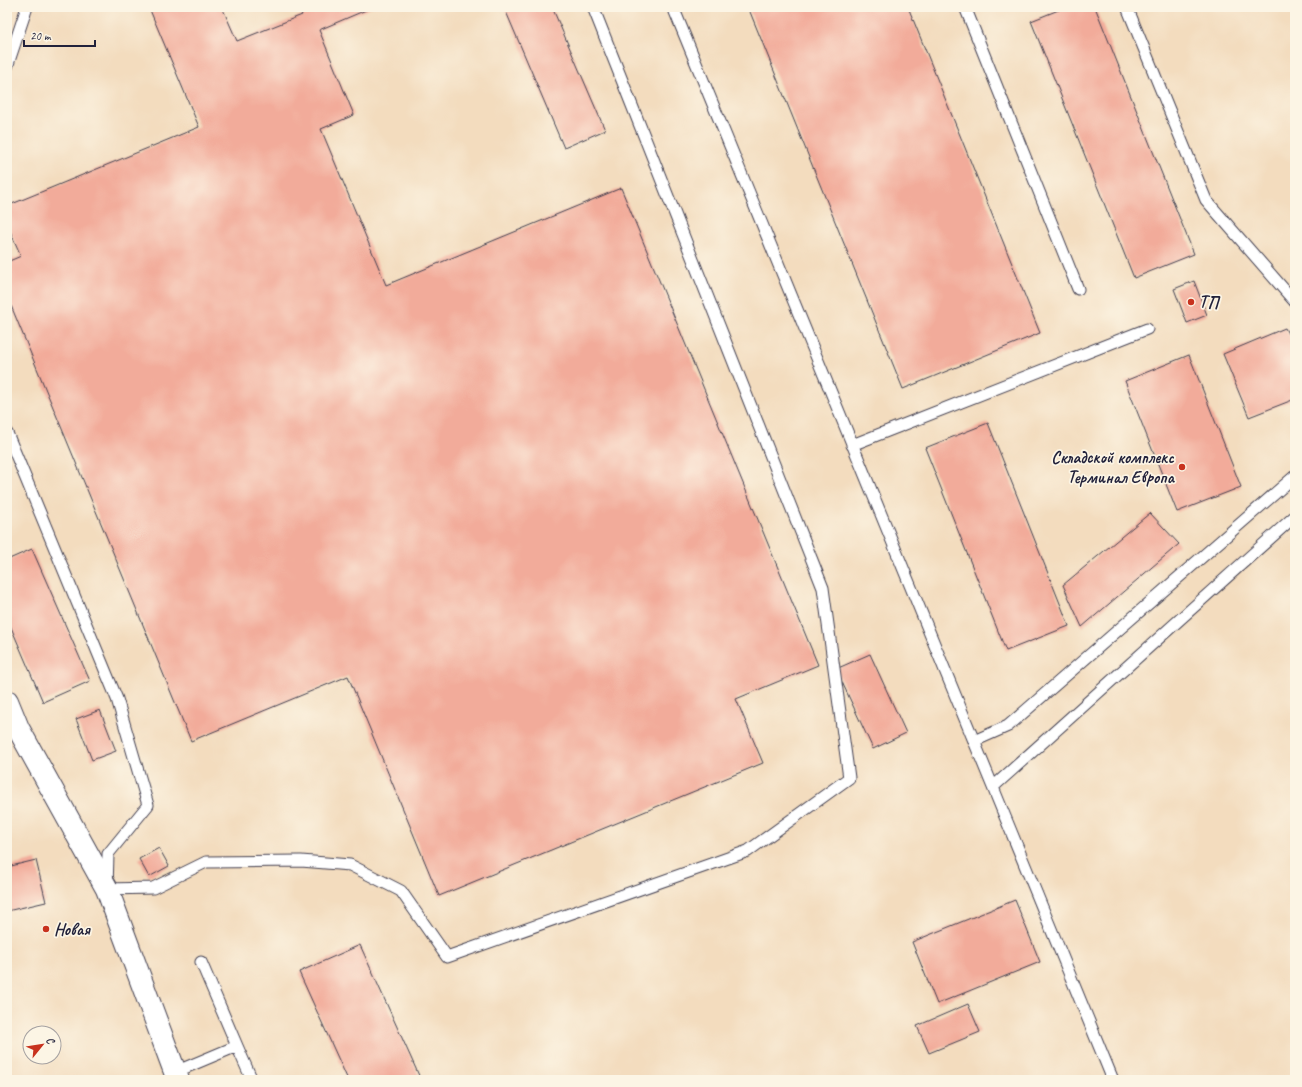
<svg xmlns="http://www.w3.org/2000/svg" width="1302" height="1087" font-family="Caveat,sans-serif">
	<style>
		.building { fill: #f2ab9a }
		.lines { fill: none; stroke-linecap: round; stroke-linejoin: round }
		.service-casing { stroke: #413e4f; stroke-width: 13 }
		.minor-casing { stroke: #413e4f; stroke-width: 24 }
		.service { stroke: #fff; stroke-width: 11 }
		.minor { stroke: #fff; stroke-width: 22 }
		.poi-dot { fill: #c8321e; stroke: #fcf5e5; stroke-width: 1.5 }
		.labels { text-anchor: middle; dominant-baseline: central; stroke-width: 3.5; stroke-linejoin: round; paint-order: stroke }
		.poi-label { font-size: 17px; font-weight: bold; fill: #22223b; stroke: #fcf5e5; text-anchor: start }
	</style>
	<rect width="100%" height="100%" fill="#fcf5e5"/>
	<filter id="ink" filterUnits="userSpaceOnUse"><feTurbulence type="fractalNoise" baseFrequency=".025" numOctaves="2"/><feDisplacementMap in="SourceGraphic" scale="8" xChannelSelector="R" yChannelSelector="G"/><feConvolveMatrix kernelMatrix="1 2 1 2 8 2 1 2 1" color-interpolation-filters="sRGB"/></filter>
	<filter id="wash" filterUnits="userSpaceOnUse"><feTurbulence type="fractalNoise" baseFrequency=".012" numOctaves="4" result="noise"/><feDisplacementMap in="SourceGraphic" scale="16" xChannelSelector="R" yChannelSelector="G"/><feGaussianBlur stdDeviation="0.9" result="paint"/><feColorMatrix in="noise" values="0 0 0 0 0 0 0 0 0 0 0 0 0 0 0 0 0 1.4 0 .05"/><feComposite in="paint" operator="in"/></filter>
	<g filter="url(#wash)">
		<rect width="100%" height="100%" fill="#f3dcbe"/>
		<g id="blocks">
			<path class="building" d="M 158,7 L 222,7 L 237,41 L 302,15 L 299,7 L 373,7 L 319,30 L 354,115 L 321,129 L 386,285 L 621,188 L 818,665 L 736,699 L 763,763 L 439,896 L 348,676 L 191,741 L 7,296 L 7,262 L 21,256 L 7,224 L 7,206 L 199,127 L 150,10 Z
				M 504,7 L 552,7 L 605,130 L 564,148 Z
				M 748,7 L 908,7 L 1040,333 L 903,389 Z
				M 1066,7 L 1095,7 L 1194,254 L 1134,278 L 1031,21 Z
				M 1194,281 L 1207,315 L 1187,323 L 1174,289 Z
				M 1285,328 L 1295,347 L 1295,399 L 1249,417 L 1223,354 Z
				M 1189,355 L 1241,487 L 1177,512 L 1125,381 Z
				M 988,423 L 1069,626 L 1006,651 L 925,448 Z
				M 1150,513 L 1179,544 L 1082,627 L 1063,585 Z
				M 32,549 L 90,681 L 43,702 L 7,618 L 7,560 Z
				M 870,654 L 906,733 L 873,749 L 836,669 Z
				M 100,710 L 116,751 L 92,760 L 76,719 Z
				M 159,848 L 169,866 L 149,877 L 139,859 Z
				M 36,860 L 46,902 L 7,911 L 7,867 Z
				M 1015,900 L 1040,962 L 937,1004 L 912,942 Z
				M 360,945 L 421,1080 L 348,1080 L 299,972 Z
				M 968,1004 L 980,1032 L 929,1053 L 917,1026 Z"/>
		</g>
	</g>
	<g filter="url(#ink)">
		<use href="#blocks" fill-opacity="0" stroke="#413e4f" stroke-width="1"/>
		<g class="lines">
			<g class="service-casing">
				<path id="service" d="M 673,7 L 1113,1080
					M 965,7 L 1078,289
					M 1127,7 L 1206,200 L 1295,302
					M 7,67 L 27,7
					M 7,433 L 117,699 L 148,805 L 108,854 L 107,889 L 153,888 L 206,862 L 301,861 L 350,865 L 401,891 L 447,957 L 748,851 L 849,778 L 823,588 L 593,7
					M 852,445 L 1147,329
					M 974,741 L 1008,726 L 1295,476
					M 993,787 L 1295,516
					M 201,962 L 237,1046
					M 175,1072 L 237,1046 L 252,1080"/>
			</g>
			<g class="minor-casing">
				<path id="minor" d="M 7,701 L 18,728 L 107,889 L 178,1080"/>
			</g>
			<use href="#service" class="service"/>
			<use href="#minor" class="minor"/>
		</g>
	</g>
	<g class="poi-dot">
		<circle cx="1191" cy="302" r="4"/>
		<circle cx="1182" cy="467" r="4"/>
		<circle cx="46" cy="929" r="4"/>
	</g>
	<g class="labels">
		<g class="poi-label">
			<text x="1199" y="302">ТП</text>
			<text x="1174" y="457" text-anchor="end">Складской комплекс<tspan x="1174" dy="20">Терминал Европа</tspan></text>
			<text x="54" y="929">Новая</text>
		</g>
	</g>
	<rect width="1302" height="1087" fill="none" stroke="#fcf5e5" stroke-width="24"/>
	<g transform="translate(42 1045) rotate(60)"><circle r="19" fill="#fcf5e5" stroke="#a5a1a1"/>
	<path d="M0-3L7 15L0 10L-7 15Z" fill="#c8321e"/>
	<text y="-6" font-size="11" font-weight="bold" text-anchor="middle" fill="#22223b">С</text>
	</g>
	<path d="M24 40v6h71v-6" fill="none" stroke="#22223b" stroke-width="2"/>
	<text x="30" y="40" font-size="12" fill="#22223b" stroke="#fcf5e5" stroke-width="3" paint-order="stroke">20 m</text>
</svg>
